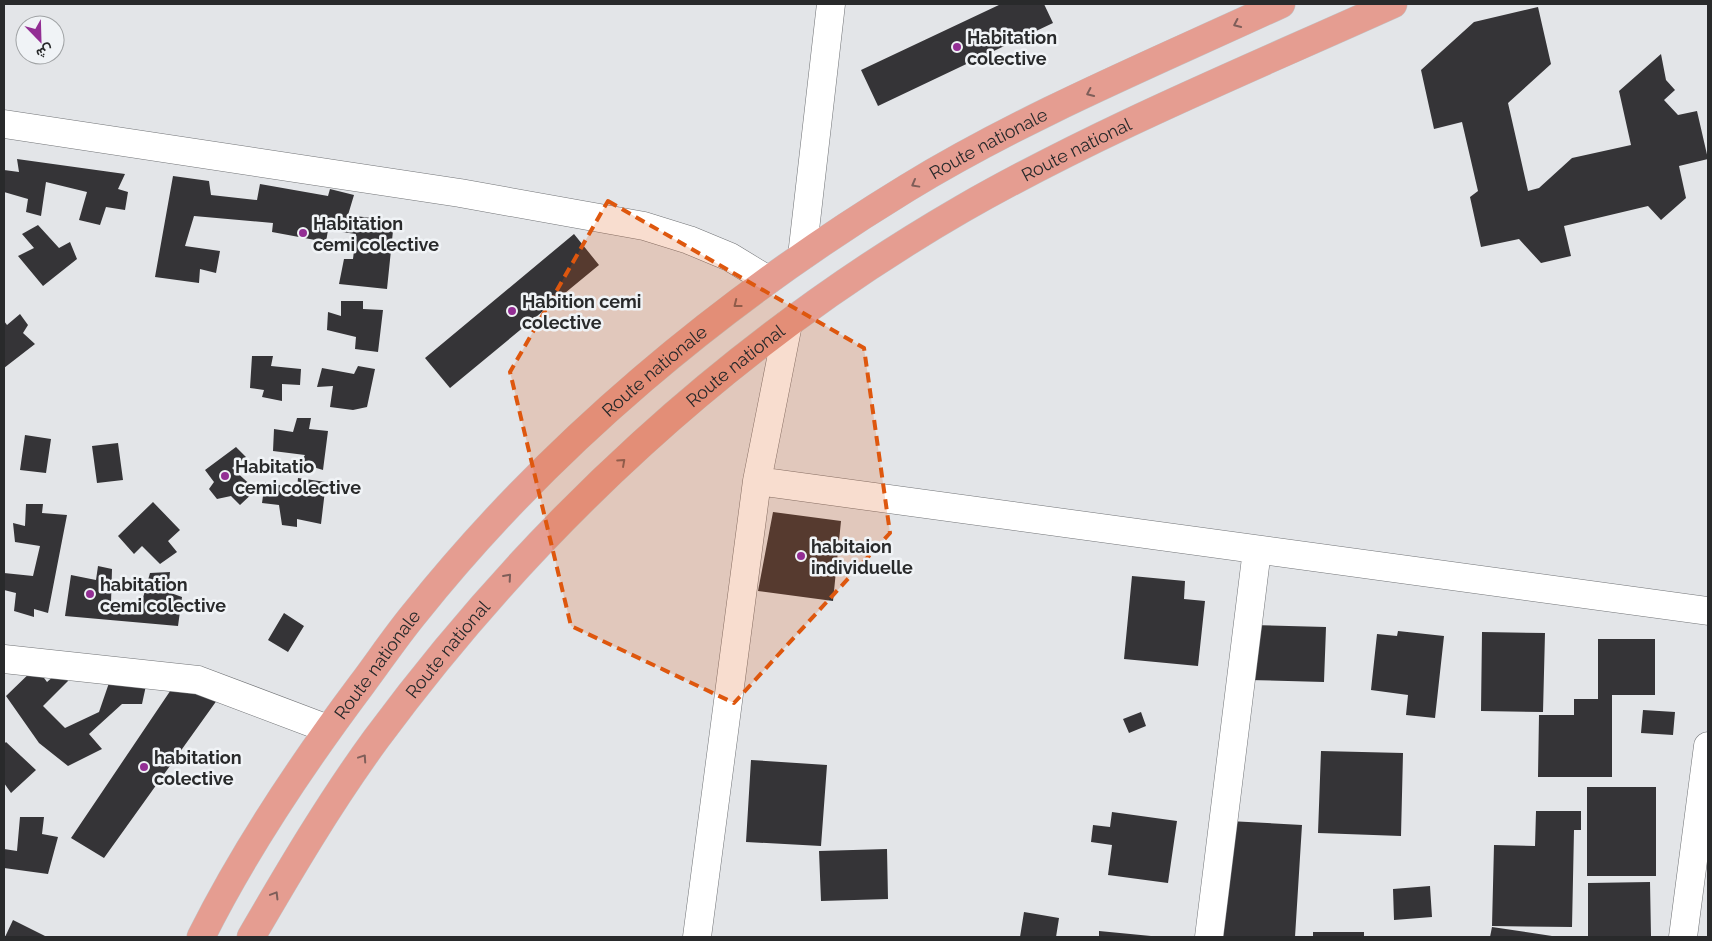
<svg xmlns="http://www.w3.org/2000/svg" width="1712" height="941" font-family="Raleway,Vazirmatn,sans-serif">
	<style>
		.building { fill: #353437 }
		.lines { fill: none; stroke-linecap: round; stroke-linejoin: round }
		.street-casing { stroke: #727477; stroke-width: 29 }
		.primary-casing { stroke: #c3c3c4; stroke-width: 29 }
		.street { stroke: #fff; stroke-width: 28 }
		.primary { stroke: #e59d91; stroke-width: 28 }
		.oneway { stroke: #7e5e59 }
		.marked { fill: #de570e; fill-opacity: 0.2; stroke: #de570e; stroke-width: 4; stroke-dasharray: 10 6; stroke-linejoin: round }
		.poi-dot { fill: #932e94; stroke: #f0f3f6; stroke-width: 2 }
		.labels { text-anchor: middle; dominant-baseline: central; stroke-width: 5; stroke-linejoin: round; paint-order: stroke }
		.poi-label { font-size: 18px; font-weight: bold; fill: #292a2b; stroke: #f0f3f6; text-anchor: start }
		.street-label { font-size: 18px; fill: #292a2b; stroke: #f0f3f6 }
	</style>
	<rect width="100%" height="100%" fill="#e3e5e8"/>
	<path class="building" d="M 1001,4 L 1044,4 L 1053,23 L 878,106 L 861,70 Z
		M 1538,7 L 1551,64 L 1508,103 L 1528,191 L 1539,188 L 1572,158 L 1631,145 L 1619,91 L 1661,54 L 1666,80 L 1675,90 L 1664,100 L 1678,115 L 1697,111 L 1708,159 L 1679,166 L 1686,198 L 1661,220 L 1648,206 L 1564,226 L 1571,256 L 1541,263 L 1519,239 L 1481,247 L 1470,197 L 1478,191 L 1462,122 L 1434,129 L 1421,70 L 1474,22 Z
		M 17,159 L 125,174 L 118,189 L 128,192 L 125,210 L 106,207 L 100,225 L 79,220 L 87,192 L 46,182 L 41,216 L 26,212 L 28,199 L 4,192 L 4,170 L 19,172 Z
		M 173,176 L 209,181 L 211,195 L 257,200 L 260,184 L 328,196 L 330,189 L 354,195 L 348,215 L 394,221 L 387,289 L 339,284 L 344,259 L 353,259 L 356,234 L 328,230 L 326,242 L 272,232 L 273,223 L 194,216 L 185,246 L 220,251 L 216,273 L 200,269 L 199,283 L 155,277 Z
		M 38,225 L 59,248 L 70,242 L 77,259 L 43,286 L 18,256 L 34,248 L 22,234 Z
		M 574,234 L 599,265 L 450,388 L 425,358 Z
		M 341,301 L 363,301 L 363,309 L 383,310 L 378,352 L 355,349 L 356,337 L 327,330 L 328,312 L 341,316 Z
		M 20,314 L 28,325 L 23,333 L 35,344 L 4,368 L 4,321 L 7,325 Z
		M 252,356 L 273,356 L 271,366 L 301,369 L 300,385 L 282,384 L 282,401 L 262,397 L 264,390 L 250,388 Z
		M 358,366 L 375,369 L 367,407 L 353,410 L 330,407 L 333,386 L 317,387 L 322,368 L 354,374 Z
		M 297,418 L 311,418 L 309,429 L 328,431 L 323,470 L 300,463 L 305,455 L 273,451 L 274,429 L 293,432 Z
		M 25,435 L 51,439 L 46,473 L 20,470 Z
		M 118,443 L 123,480 L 97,483 L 92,446 Z
		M 236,447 L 246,457 L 232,468 L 256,490 L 240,505 L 231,496 L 217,499 L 209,489 L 214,482 L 205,470 Z
		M 298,478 L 326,482 L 321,524 L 297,519 L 297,527 L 282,525 L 279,505 L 262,503 L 265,482 L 297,489 Z
		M 153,502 L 180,530 L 168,541 L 177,552 L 160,564 L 142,546 L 134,554 L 118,536 Z
		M 26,504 L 43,504 L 42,513 L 67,515 L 48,613 L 34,609 L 34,617 L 14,611 L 16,593 L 4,590 L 4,573 L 33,576 L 40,546 L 15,542 L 13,523 L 25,526 Z
		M 773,512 L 841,521 L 833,601 L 758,591 Z
		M 98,566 L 112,569 L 111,603 L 141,605 L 150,573 L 170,572 L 168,592 L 182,597 L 178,626 L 65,616 L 71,575 L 96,580 Z
		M 1132,576 L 1185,581 L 1184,599 L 1205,601 L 1198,666 L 1124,659 Z
		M 284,613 L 304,626 L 288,652 L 268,640 Z
		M 1252,625 L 1326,627 L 1324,682 L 1249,680 Z
		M 1398,631 L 1444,636 L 1435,718 L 1406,715 L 1408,695 L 1371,690 L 1377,634 L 1397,636 Z
		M 1482,632 L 1545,633 L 1543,712 L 1481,711 Z
		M 1598,639 L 1655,639 L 1655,695 L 1612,695 L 1612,777 L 1538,777 L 1539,715 L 1574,715 L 1574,699 L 1598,699 Z
		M 36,667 L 47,682 L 62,669 L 68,681 L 43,706 L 65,728 L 99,712 L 110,680 L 150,667 L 142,704 L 122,704 L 89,734 L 102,749 L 68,766 L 39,743 L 6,696 Z
		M 185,669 L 220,696 L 104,858 L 71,838 Z
		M 1643,710 L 1675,712 L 1673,735 L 1641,733 Z
		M 1141,712 L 1146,726 L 1129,733 L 1123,719 Z
		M 6,742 L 36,770 L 11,793 L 4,783 L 4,744 Z
		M 1321,751 L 1403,753 L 1401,836 L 1318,833 Z
		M 751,760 L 827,765 L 821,846 L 746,842 Z
		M 1587,787 L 1656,787 L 1656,876 L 1587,876 Z
		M 1536,811 L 1581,811 L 1581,830 L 1574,830 L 1572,927 L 1492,926 L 1494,845 L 1535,846 Z
		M 1112,812 L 1177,821 L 1168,883 L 1108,875 L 1112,845 L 1091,842 L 1093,825 L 1110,827 Z
		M 20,817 L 44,817 L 42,834 L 58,837 L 48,874 L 4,868 L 4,849 L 17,851 Z
		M 1229,821 L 1302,825 L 1295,937 L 1222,937 Z
		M 887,849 L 888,899 L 821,901 L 819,851 Z
		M 1650,882 L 1651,936 L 1588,937 L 1588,883 Z
		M 1430,886 L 1432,917 L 1394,920 L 1393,889 Z
		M 1024,912 L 1059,918 L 1056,937 L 1020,937 Z
		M 13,920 L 47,937 L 5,937 Z
		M 1492,927 L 1552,936 L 1552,937 L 1490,937 Z
		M 1099,931 L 1151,936 L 1151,937 L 1099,937 Z
		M 1313,932 L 1364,932 L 1364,937 L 1313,937 Z"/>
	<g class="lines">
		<g class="street-casing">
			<path id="street" d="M 4,124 L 460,193 L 644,226 L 689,240 L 730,257 L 768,280
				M 802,256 L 831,4
				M 757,481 L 1708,611
				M 4,659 L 198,680 L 328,729
				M 697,937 L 757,481 L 788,324
				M 1209,937 L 1257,550
				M 1683,937 L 1708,746"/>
		</g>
		<g class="primary-casing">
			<g id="primary">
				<path id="s1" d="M 201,937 C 246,847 302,764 362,684 C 380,660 396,636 415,613 C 550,444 722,301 907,188 C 1025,116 1156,62 1281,4"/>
				<path id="s2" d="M 251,937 C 290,870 330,802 376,739 C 534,525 732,342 962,209 C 1100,130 1249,69 1393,4"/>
			</g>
		</g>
		<use href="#street" class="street"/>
		<use href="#primary" class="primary"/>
	</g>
	<defs><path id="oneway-chevron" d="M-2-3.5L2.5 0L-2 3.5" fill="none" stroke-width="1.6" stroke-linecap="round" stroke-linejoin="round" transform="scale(1.25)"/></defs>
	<g class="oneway">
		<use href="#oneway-chevron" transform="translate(1237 24) rotate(155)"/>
		<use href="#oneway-chevron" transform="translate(1090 93) rotate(155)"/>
		<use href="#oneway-chevron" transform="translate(915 184) rotate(151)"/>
		<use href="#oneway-chevron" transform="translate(737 304) rotate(142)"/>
		<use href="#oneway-chevron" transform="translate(622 462) rotate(-42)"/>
		<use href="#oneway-chevron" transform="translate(508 577) rotate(-49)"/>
		<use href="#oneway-chevron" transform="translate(363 758) rotate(-56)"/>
		<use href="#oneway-chevron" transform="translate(275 895) rotate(-59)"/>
	</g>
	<path class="marked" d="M 608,201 L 864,348 L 890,533 L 734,703 L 571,626 L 510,372 Z"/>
	<g class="poi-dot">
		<circle cx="957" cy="47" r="5"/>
		<circle cx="303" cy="233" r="5"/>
		<circle cx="512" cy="311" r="5"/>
		<circle cx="225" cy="476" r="5"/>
		<circle cx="801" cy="556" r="5"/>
		<circle cx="90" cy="594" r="5"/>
		<circle cx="144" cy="767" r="5"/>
	</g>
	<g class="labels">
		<g class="poi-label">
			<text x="967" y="37">Habitation<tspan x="967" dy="21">colective</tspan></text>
			<text x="313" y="223">Habitation<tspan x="313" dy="21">cemi colective</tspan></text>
			<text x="522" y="301">Habition cemi<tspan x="522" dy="21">colective</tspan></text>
			<text x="235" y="466">Habitatio<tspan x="235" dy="21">cemi colective</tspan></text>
			<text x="811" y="546">habitaion<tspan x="811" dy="21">individuelle</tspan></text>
			<text x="100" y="584">habitation<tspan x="100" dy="21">cemi colective</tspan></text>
			<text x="154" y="757">habitation<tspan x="154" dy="21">colective</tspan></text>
		</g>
		<g class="street-label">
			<text stroke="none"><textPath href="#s1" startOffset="1135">Route nationale</textPath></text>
			<text stroke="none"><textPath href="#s2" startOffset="1159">Route national</textPath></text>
			<text stroke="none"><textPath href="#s2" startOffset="754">Route national</textPath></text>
			<text stroke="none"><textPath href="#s1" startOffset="730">Route nationale</textPath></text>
			<text stroke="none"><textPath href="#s2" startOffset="349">Route national</textPath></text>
			<text stroke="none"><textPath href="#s1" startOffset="325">Route nationale</textPath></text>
		</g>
	</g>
	<rect width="1712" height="941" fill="none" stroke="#292a2b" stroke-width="10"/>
	<g transform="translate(40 40) rotate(157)"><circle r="24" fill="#f0f3f6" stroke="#a0a3a5"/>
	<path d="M0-4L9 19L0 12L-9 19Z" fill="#932e94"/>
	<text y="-8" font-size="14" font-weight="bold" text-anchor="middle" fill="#292a2b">ش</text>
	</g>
</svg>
